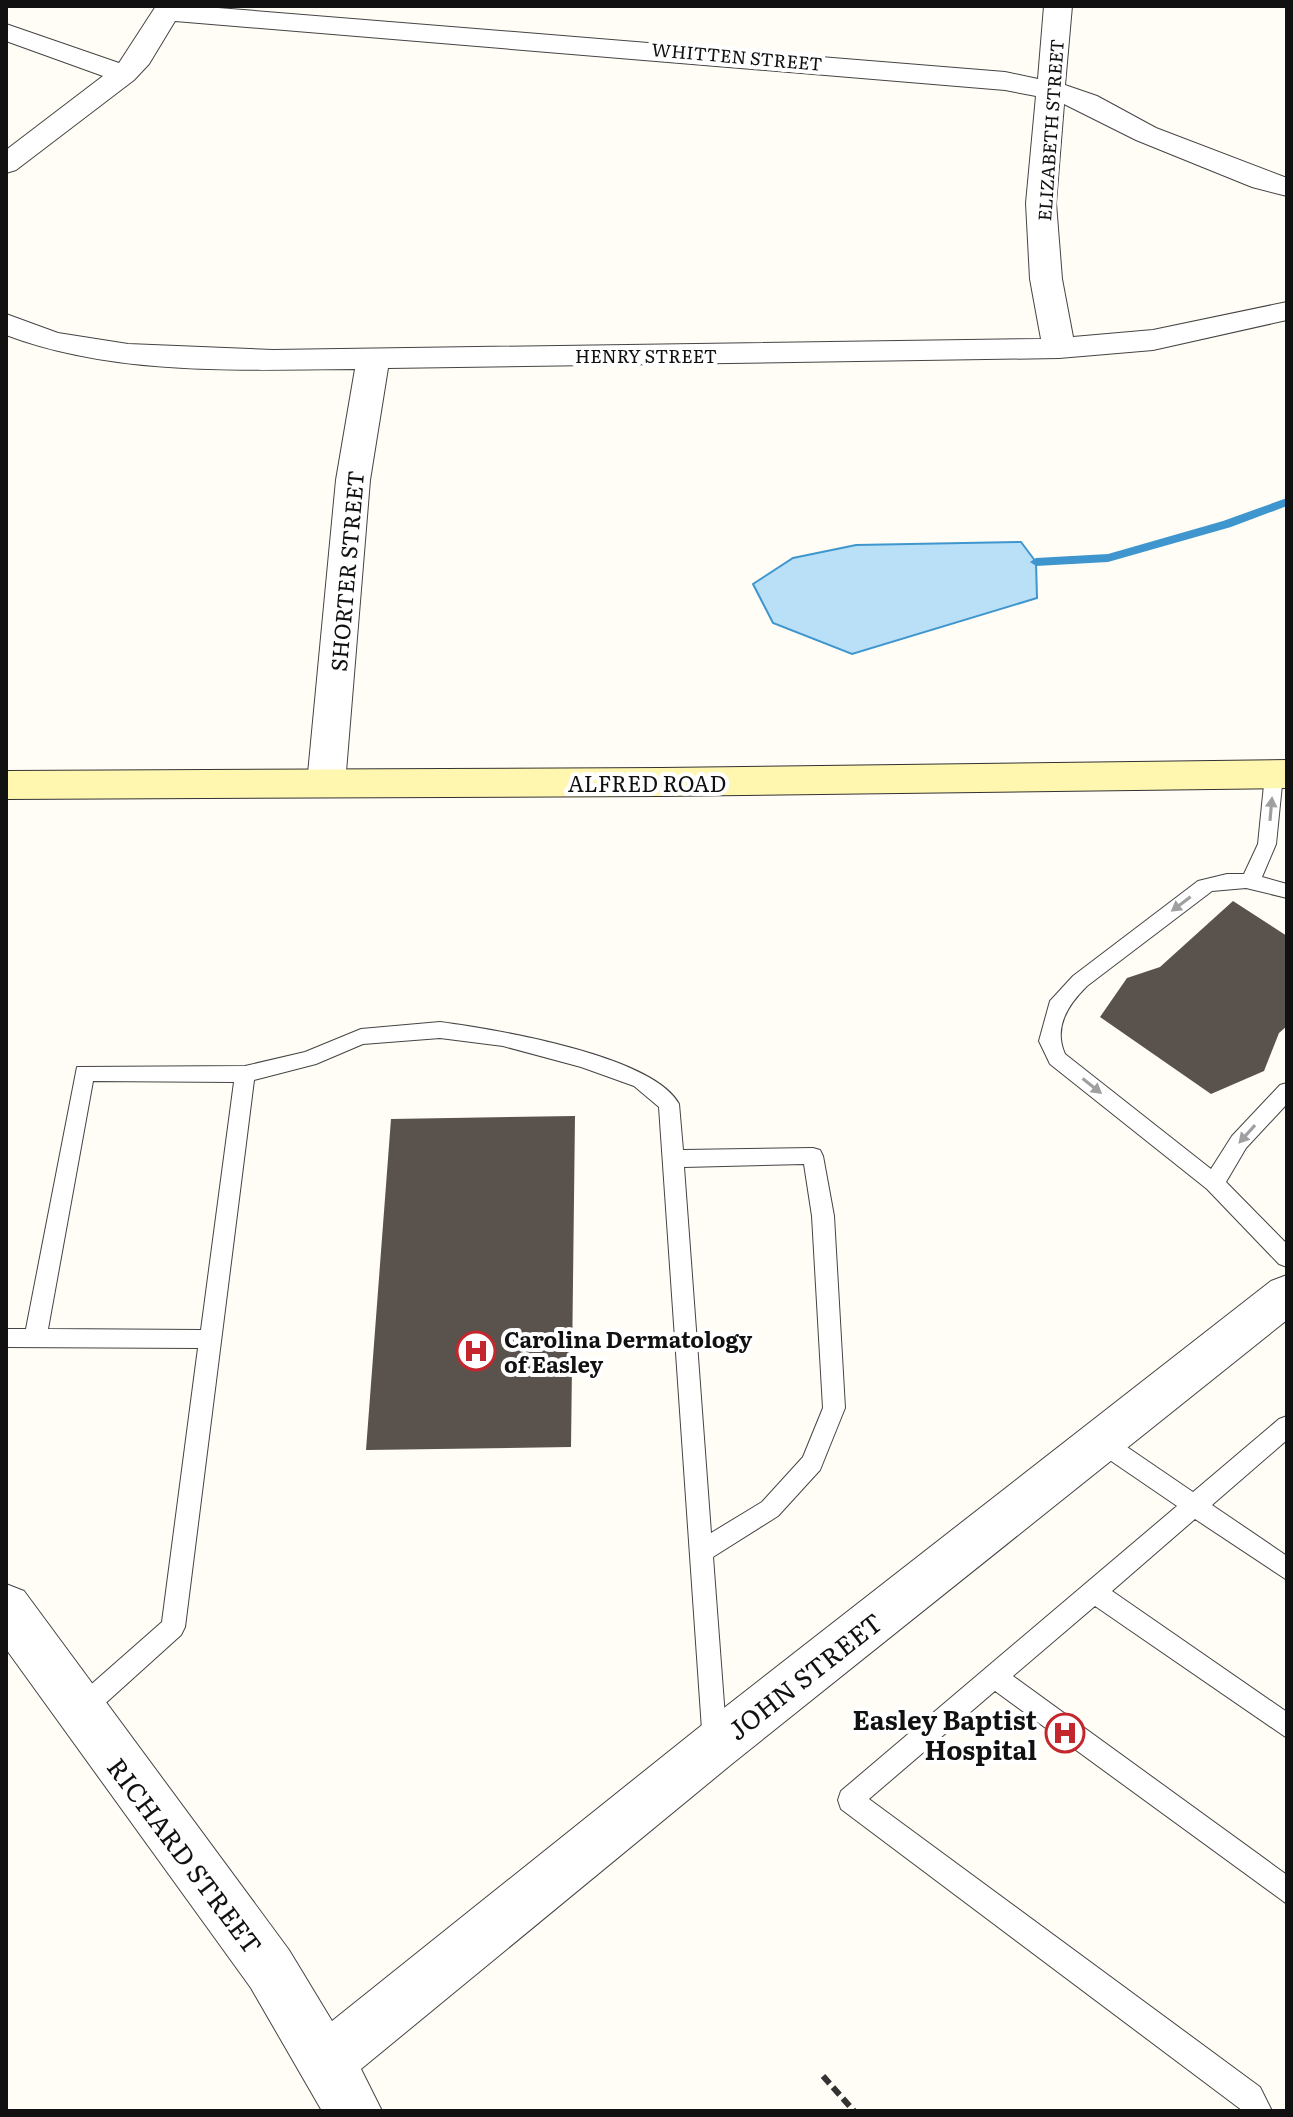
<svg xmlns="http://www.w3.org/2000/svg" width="1293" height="2117" font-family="Literata,serif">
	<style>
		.water { fill: #b9e0f7; stroke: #3f96cf; stroke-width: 2 }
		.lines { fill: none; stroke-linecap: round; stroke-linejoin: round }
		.stream { fill: #3f96cf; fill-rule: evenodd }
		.building { fill: #5a524d }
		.lane-casing { stroke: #444; stroke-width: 2 }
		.street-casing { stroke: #444; stroke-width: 2 }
		.secondary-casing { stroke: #333; stroke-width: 2 }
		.path { stroke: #333; stroke-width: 6; stroke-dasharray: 10 5; stroke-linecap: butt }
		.lane { fill: #fff; fill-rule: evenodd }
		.street { fill: #fff; fill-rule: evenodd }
		.secondary { fill: #fff6b0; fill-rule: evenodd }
		.oneway { fill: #a0a0a0 }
		.labels { text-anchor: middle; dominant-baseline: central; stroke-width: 8; stroke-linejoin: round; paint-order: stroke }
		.far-street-label { font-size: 18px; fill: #111; stroke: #fff }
		.street-label { font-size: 22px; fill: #111; stroke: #fff }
		.poi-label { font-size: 22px; font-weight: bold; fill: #111; stroke: #fff; text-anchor: start }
		.near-street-label { font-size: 26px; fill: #111; stroke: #fff }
		.near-poi-label { font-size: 26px; font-weight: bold; fill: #111; stroke: #fff; text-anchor: end }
	</style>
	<rect width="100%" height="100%" fill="#fffdf5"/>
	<path class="water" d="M 1021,542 L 1036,562 L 1037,598 L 852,654 L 773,623 L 753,584 L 793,558 L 856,545 Z"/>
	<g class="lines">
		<path class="stream" d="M 1287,498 L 1287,506 L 1231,527 L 1108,562 L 1036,566 L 1030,562 L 1036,558 L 1108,554 L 1223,521 Z"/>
	</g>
	<path class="building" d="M 1233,901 L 1287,936 L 1287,1026 L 1279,1033 L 1264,1071 L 1211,1094 L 1100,1017 L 1127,978 L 1160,967 Z
		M 575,1116 L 571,1447 L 366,1450 L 391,1119 Z"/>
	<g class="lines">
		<g class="lane-casing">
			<path id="lane" d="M 1274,769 L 1283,775 L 1276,844 L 1262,877 L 1287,884 L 1287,898 L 1246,888 L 1212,891 L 1087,986 C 1068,1005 1053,1027 1065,1054 L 1211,1169 L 1232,1136 L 1280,1085 L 1287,1083 L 1287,1104 L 1246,1148 L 1226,1182 L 1287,1244 L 1287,1267 L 1279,1264 L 1207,1189 L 1050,1064 L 1039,1041 L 1050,1001 L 1073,976 L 1198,881 L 1227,874 L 1244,874 L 1258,844 L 1265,775 Z
				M 440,1022 C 493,1029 653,1055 679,1104 L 683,1150 L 813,1148 L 820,1150 L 823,1156 L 834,1216 L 845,1408 L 820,1470 L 778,1516 L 713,1557 L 727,1744 L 724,1752 L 715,1756 L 706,1752 L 703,1744 L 659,1107 L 634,1086 L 581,1067 L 503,1046 L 440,1038 L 363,1044 L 316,1064 L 254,1080 L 185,1627 L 181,1635 L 88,1719 L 79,1723 L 70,1719 L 67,1711 L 70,1703 L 162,1622 L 198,1348 L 6,1347 L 6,1329 L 26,1329 L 77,1067 L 245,1066 L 305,1052 L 361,1029 ZM 93,1081 L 234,1082 L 201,1330 L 48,1329 ZM 804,1164 L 812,1216 L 823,1408 L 803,1457 L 762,1502 L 711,1533 L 684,1167 Z
				M 1287,1416 L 1287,1440 L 1212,1505 L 1287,1556 L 1287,1580 L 1195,1519 L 1112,1591 L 1287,1712 L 1287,1738 L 1095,1606 L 1013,1676 L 1287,1875 L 1287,1904 L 995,1691 L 869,1799 L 1260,2087 L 1272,2111 L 1243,2111 L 841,1809 L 838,1800 L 841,1791 L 1177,1506 L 1092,1448 L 1089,1441 L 1092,1434 L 1100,1431 L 1108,1434 L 1193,1492 L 1279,1419 Z"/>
		</g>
		<g class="street-casing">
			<path id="street" d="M 156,6 L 193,6 L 1005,72 L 1038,79 L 1044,6 L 1072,6 L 1065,85 L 1097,96 L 1156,128 L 1287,178 L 1287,196 L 1252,187 L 1136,140 L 1064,104 L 1056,203 L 1062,279 L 1073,337 L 1153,330 L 1287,302 L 1287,320 L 1153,350 L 1059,358 L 388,368 L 370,480 L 345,784 L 339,794 L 326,797 L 313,794 L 307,784 L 336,480 L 355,369 C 240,370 115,376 6,335 L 6,314 L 58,333 L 128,344 L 273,350 L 1041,339 L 1030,279 L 1026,203 L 1036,96 L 1005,90 L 175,21 L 149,64 L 134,80 L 16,170 L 6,173 L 6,150 L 103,76 L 6,41 L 6,24 L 119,63 Z
				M 1287,1275 L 1287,1320 L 733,1763 L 361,2069 L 382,2111 L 322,2111 L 251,1988 L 6,1649 L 6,1584 L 24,1591 L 289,1950 L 332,2021 L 697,1729 L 1271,1281 Z"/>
		</g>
		<g class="secondary-casing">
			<path id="secondary" d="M 1287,760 L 1287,788 L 661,796 L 6,799 L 6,771 L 661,768 Z"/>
		</g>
		<path class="path" d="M 823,2076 L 854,2111"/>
		<use href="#lane" class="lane"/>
		<use href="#street" class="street"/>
		<use href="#secondary" class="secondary"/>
	</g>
	<defs><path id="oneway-solid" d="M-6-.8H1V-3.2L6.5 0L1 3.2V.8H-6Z" transform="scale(2)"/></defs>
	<g class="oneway">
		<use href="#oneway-solid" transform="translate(1271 809) rotate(-85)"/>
		<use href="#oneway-solid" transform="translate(1181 904) rotate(143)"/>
		<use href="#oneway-solid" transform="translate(1092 1086) rotate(38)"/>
		<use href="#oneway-solid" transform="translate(1247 1134) rotate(132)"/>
	</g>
	<defs>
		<g id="hospital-ring" transform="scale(2)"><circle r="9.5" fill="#fff" stroke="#c4262e" stroke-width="1.5"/><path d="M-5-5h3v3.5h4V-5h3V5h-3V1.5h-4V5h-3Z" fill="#c4262e"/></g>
	</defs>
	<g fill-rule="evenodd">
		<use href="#hospital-ring" x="476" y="1351"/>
		<use href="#hospital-ring" x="1065" y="1733"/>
	</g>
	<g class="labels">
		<g class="far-street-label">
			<text transform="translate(737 56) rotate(5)">WHITTEN STREET</text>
			<text transform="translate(1050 130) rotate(-86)">ELIZABETH STREET</text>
			<text x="646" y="355">HENRY STREET</text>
		</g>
		<g class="street-label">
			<text transform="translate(346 571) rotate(-85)">SHORTER STREET</text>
			<text x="647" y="782">ALFRED ROAD</text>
		</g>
		<g class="poi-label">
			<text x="504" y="1338">Carolina Dermatology<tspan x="504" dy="25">of Easley</tspan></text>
		</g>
		<g class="near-street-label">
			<text transform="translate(804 1675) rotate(-38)">JOHN STREET</text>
			<text transform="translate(186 1855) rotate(53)">RICHARD STREET</text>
		</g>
		<g class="near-poi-label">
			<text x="1037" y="1718">Easley Baptist<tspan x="1037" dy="30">Hospital</tspan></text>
		</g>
	</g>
	<rect width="1293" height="2117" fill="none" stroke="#111111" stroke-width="16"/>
</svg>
